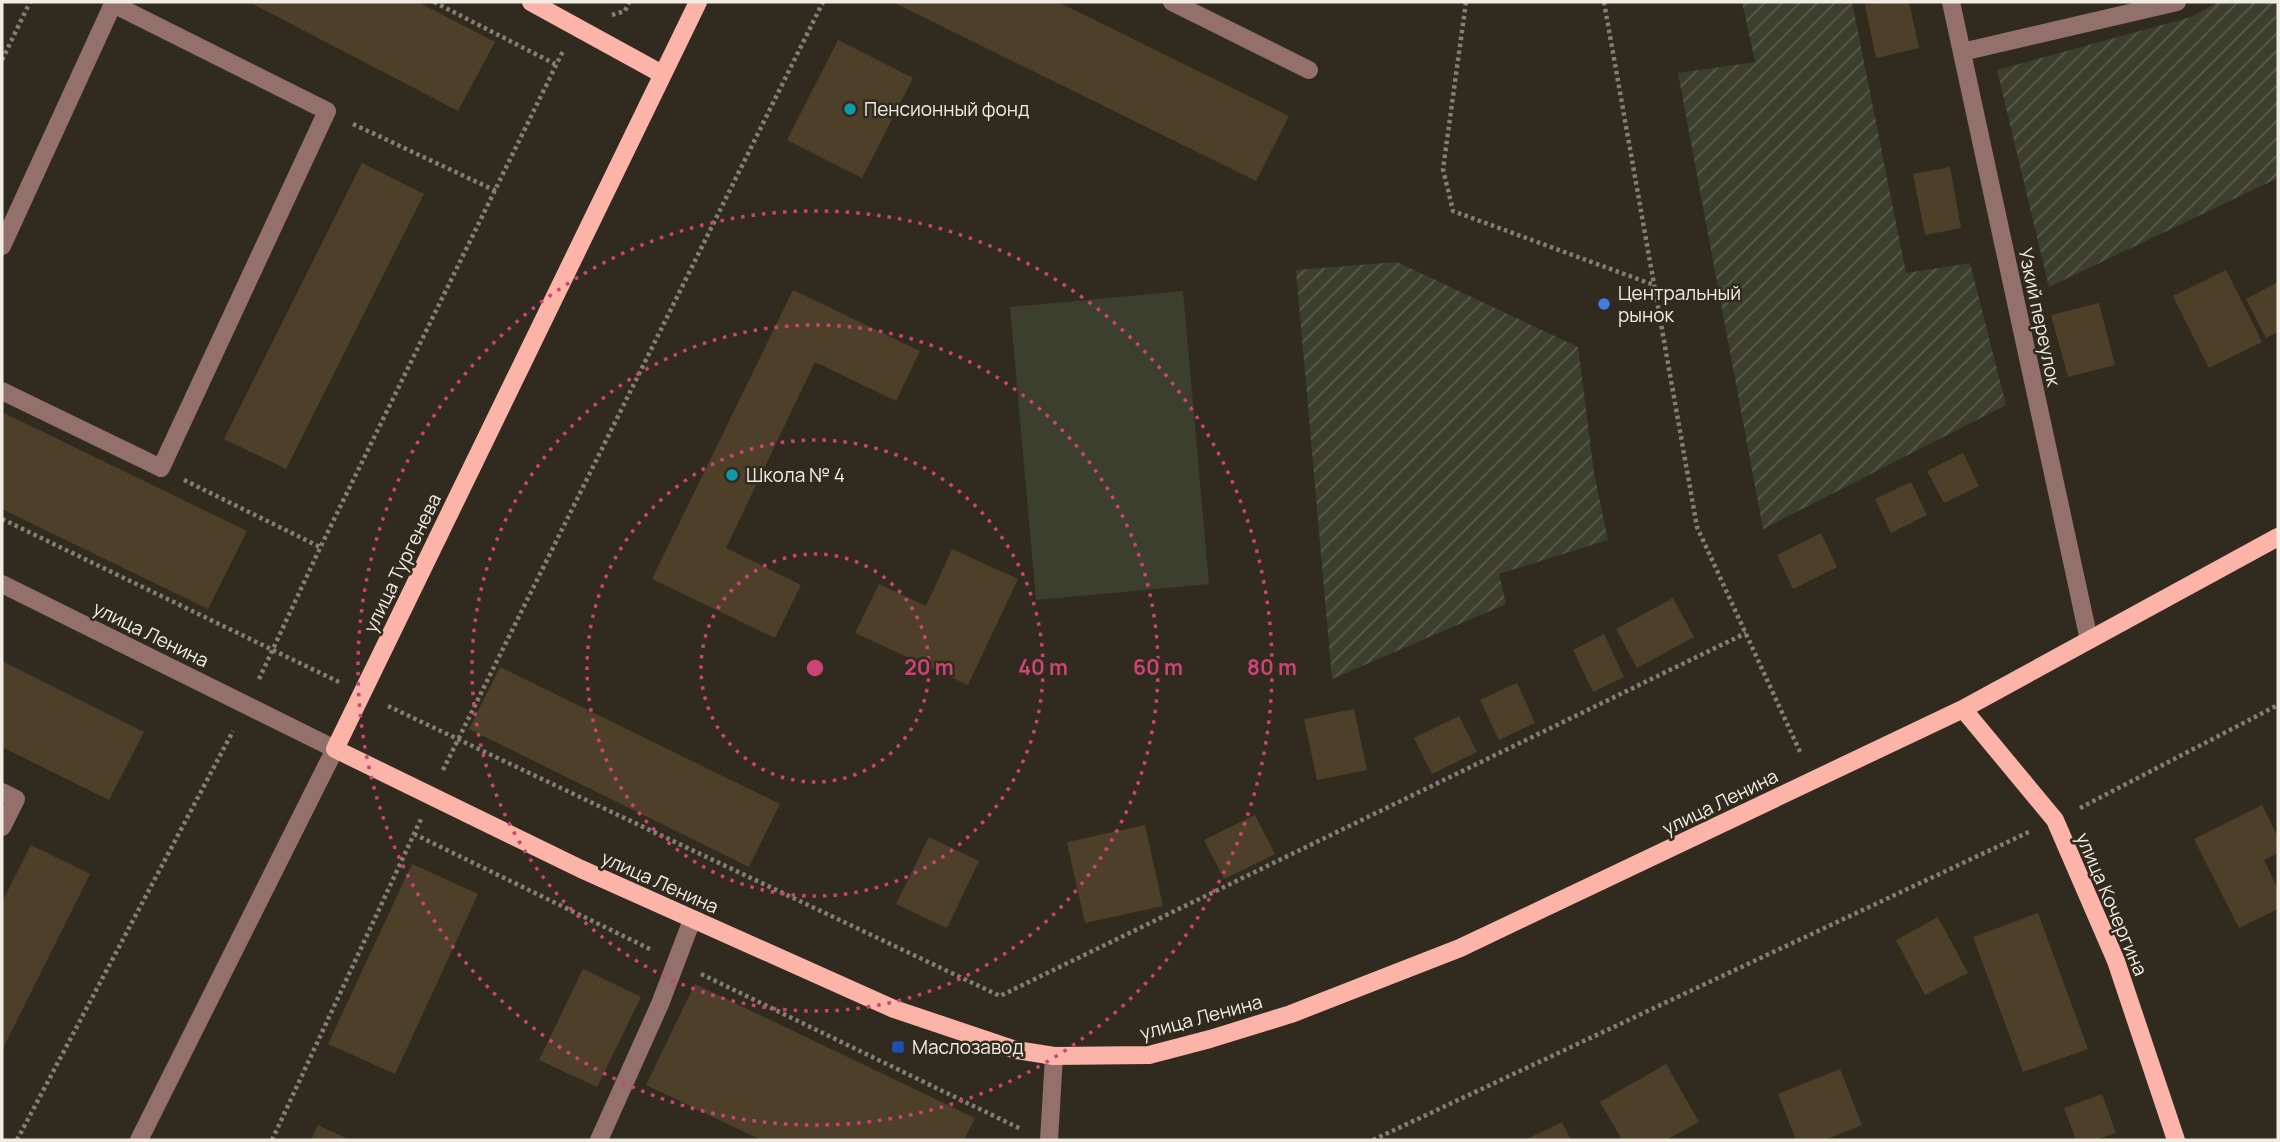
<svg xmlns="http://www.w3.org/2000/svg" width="2280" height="1142" font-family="Manrope,sans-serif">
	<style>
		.grass { fill: #3d3f2d }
		.garden { fill: url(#garden-furrows) }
		.building { fill: #4e4028 }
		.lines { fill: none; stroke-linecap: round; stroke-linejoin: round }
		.path { stroke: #847e74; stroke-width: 4.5; stroke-dasharray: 3.5 3.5; stroke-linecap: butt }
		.minor { stroke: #93706a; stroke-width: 18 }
		.major { stroke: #fcb3a8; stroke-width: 18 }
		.ring { fill: none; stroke: #cb4377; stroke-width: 3.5; stroke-dasharray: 3.5 7 }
		.culture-dot { fill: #0f9aa8; stroke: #312a1e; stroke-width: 2.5 }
		.shop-dot { fill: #3f7fe0; stroke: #312a1e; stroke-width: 2.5 }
		.transit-dot { fill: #1a4fb4; stroke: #312a1e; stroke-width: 2.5 }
		.labels { text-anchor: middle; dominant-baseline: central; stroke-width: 5; stroke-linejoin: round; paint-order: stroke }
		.poi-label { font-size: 19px; fill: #f1ede5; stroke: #312a1e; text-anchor: start }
		.street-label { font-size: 19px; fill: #f1ede5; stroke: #312a1e }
		.centre { fill: #cb4377; stroke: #312a1e; stroke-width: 3.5 }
		.ring-label { font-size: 21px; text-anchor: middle; font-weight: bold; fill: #cb4377; stroke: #312a1e; stroke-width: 5; stroke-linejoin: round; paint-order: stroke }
	</style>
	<defs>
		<pattern id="garden-furrows" width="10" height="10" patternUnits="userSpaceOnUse" patternTransform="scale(1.75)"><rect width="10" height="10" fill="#3d3f2d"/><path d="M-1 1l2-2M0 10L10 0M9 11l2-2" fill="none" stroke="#5a5b4b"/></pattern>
	</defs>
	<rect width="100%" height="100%" fill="#312a1e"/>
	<path class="grass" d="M 1183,291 L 1209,584 L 1036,600 L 1010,307 Z"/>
	<path class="garden" d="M 1742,2 L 1852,2 L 1906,273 L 1970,263 L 2006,405 L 1763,529 L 1678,73 L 1755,62 Z
		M 2218,2 L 2278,2 L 2278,178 L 2049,287 L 1997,70 L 2191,17 Z
		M 1397,262 L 1578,347 L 1594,473 L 1608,540 L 1499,574 L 1506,604 L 1332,679 L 1296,270 Z"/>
	<path class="building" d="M 249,2 L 418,2 L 495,42 L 458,111 Z
		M 893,2 L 1058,2 L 1289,116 L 1256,181 Z
		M 1881,2 L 1909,2 L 1919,48 L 1876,58 L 1865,5 Z
		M 838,40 L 913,78 L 862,178 L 787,140 Z
		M 362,163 L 424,194 L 286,469 L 224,439 Z
		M 1950,167 L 1961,228 L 1925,235 L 1913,174 Z
		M 2226,270 L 2262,342 L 2209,368 L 2173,296 Z
		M 2278,282 L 2278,332 L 2266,338 L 2246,299 Z
		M 793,290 L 920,351 L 896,401 L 815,362 L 726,548 L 801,585 L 775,638 L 652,579 Z
		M 2099,303 L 2115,365 L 2068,377 L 2051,315 Z
		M 2,412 L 247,531 L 208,609 L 2,509 Z
		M 1963,453 L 1979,486 L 1944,503 L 1927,471 Z
		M 1911,482 L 1927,515 L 1891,533 L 1875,499 Z
		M 1821,533 L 1837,567 L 1793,589 L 1777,555 Z
		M 952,549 L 1018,579 L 968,685 L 855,633 L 879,584 L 926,606 Z
		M 1673,598 L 1694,637 L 1637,668 L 1616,629 Z
		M 1604,634 L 1624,677 L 1593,692 L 1573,650 Z
		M 2,661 L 144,732 L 109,800 L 2,747 Z
		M 500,667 L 780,804 L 749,867 L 469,729 Z
		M 1517,683 L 1535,723 L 1499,740 L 1480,700 Z
		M 1354,709 L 1367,770 L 1317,780 L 1304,719 Z
		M 1459,716 L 1477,752 L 1432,774 L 1414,738 Z
		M 2262,805 L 2278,837 L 2278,853 L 2264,860 L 2278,889 L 2278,909 L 2239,928 L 2194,839 Z
		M 1255,815 L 1275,854 L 1224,879 L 1204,840 Z
		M 1145,825 L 1163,906 L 1085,923 L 1067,842 Z
		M 929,837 L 979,861 L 947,928 L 896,904 Z
		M 31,845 L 90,874 L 2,1050 L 2,902 Z
		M 412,864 L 478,894 L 395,1074 L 328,1044 Z
		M 2038,913 L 2088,1049 L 2023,1072 L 1973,937 Z
		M 1938,917 L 1968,973 L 1925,995 L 1896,940 Z
		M 583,969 L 641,997 L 597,1087 L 539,1060 Z
		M 695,984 L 975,1118 L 964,1140 L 761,1140 L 646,1085 Z
		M 1666,1064 L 1699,1122 L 1666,1140 L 1622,1140 L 1600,1102 Z
		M 1840,1069 L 1862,1125 L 1825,1140 L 1796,1140 L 1778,1094 Z
		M 2102,1094 L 2116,1133 L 2095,1140 L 2076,1140 L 2064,1108 Z
		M 1562,1122 L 1571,1140 L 1525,1140 Z
		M 318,1125 L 350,1140 L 311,1140 Z"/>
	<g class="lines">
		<path class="path" d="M 434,2 L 555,64
			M 1466,2 L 1443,169 L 1453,211 L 1654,285
			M 1604,2 L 1697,527 L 1801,754
			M 612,15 L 625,11 L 629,2
			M 2,60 L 30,2
			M 353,124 L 496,191
			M 184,480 L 320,547
			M 2,519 L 339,682
			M 259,679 L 320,548 L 563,51
			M 388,706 L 1000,996 L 1746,633
			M 443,770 L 823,2
			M 2080,808 L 2278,705
			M 414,834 L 652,950
			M 701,974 L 1021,1129
			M 17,1140 L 233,731
			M 272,1140 L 421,819
			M 1373,1140 L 2031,831"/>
		<path class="minor" d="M 1172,2 L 1309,70
			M 1951,2 L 2089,640
			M 1962,52 L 2177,2
			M 2,246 L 113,4 L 327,111 L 161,468 L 2,391
			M 2,584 L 335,749 L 139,1140
			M 2,792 L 16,799 L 2,827
			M 599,1140 L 660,1004 L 692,920
			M 1049,1140 L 1054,1056"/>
		<path class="major" d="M 531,2 L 662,74
			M 698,2 L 335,749 L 581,869 L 894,1009 L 1016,1050 L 1054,1056 L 1149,1055 L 1210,1039 L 1291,1014 L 1460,948 L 1963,709 L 2278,537
			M 1963,709 L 2055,820 L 2116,961 L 2176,1140"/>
	</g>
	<g class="ring">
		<circle cx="815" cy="668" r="114"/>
		<circle cx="815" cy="668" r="228"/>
		<circle cx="815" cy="668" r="343"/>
		<circle cx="815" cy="668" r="457"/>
	</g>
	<g class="culture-dot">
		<circle cx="850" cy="109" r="7"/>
		<circle cx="732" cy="475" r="7"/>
	</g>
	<circle class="shop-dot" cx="1604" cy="304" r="7"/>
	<rect class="transit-dot" x="891" y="1040" width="14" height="14" rx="3.5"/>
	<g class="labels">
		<g class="poi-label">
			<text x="864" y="109">Пенсионный фонд</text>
			<text x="1618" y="293">Центральный<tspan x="1618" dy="22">рынок</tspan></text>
			<text x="746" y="475">Школа № 4</text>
			<text x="912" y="1047">Маслозавод</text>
		</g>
		<g class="street-label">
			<text transform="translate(2040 317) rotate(78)">Узкий переулок</text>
			<text transform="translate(402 563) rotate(-64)">улица Тургенева</text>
			<text transform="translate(151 634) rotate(26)">улица Ленина</text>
			<text transform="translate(1720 802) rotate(-26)">улица Ленина</text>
			<text transform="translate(660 882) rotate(24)">улица Ленина</text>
			<text transform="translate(2112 904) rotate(67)">улица Кочергина</text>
			<text transform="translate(1201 1017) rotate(-15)">улица Ленина</text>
		</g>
	</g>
	<circle cx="815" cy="668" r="10" class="centre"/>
	<g class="ring-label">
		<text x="929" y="675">20 m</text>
		<text x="1043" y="675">40 m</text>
		<text x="1158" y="675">60 m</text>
		<text x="1272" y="675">80 m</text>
	</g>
	<rect width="2280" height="1142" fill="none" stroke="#f1ede5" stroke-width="7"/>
</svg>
